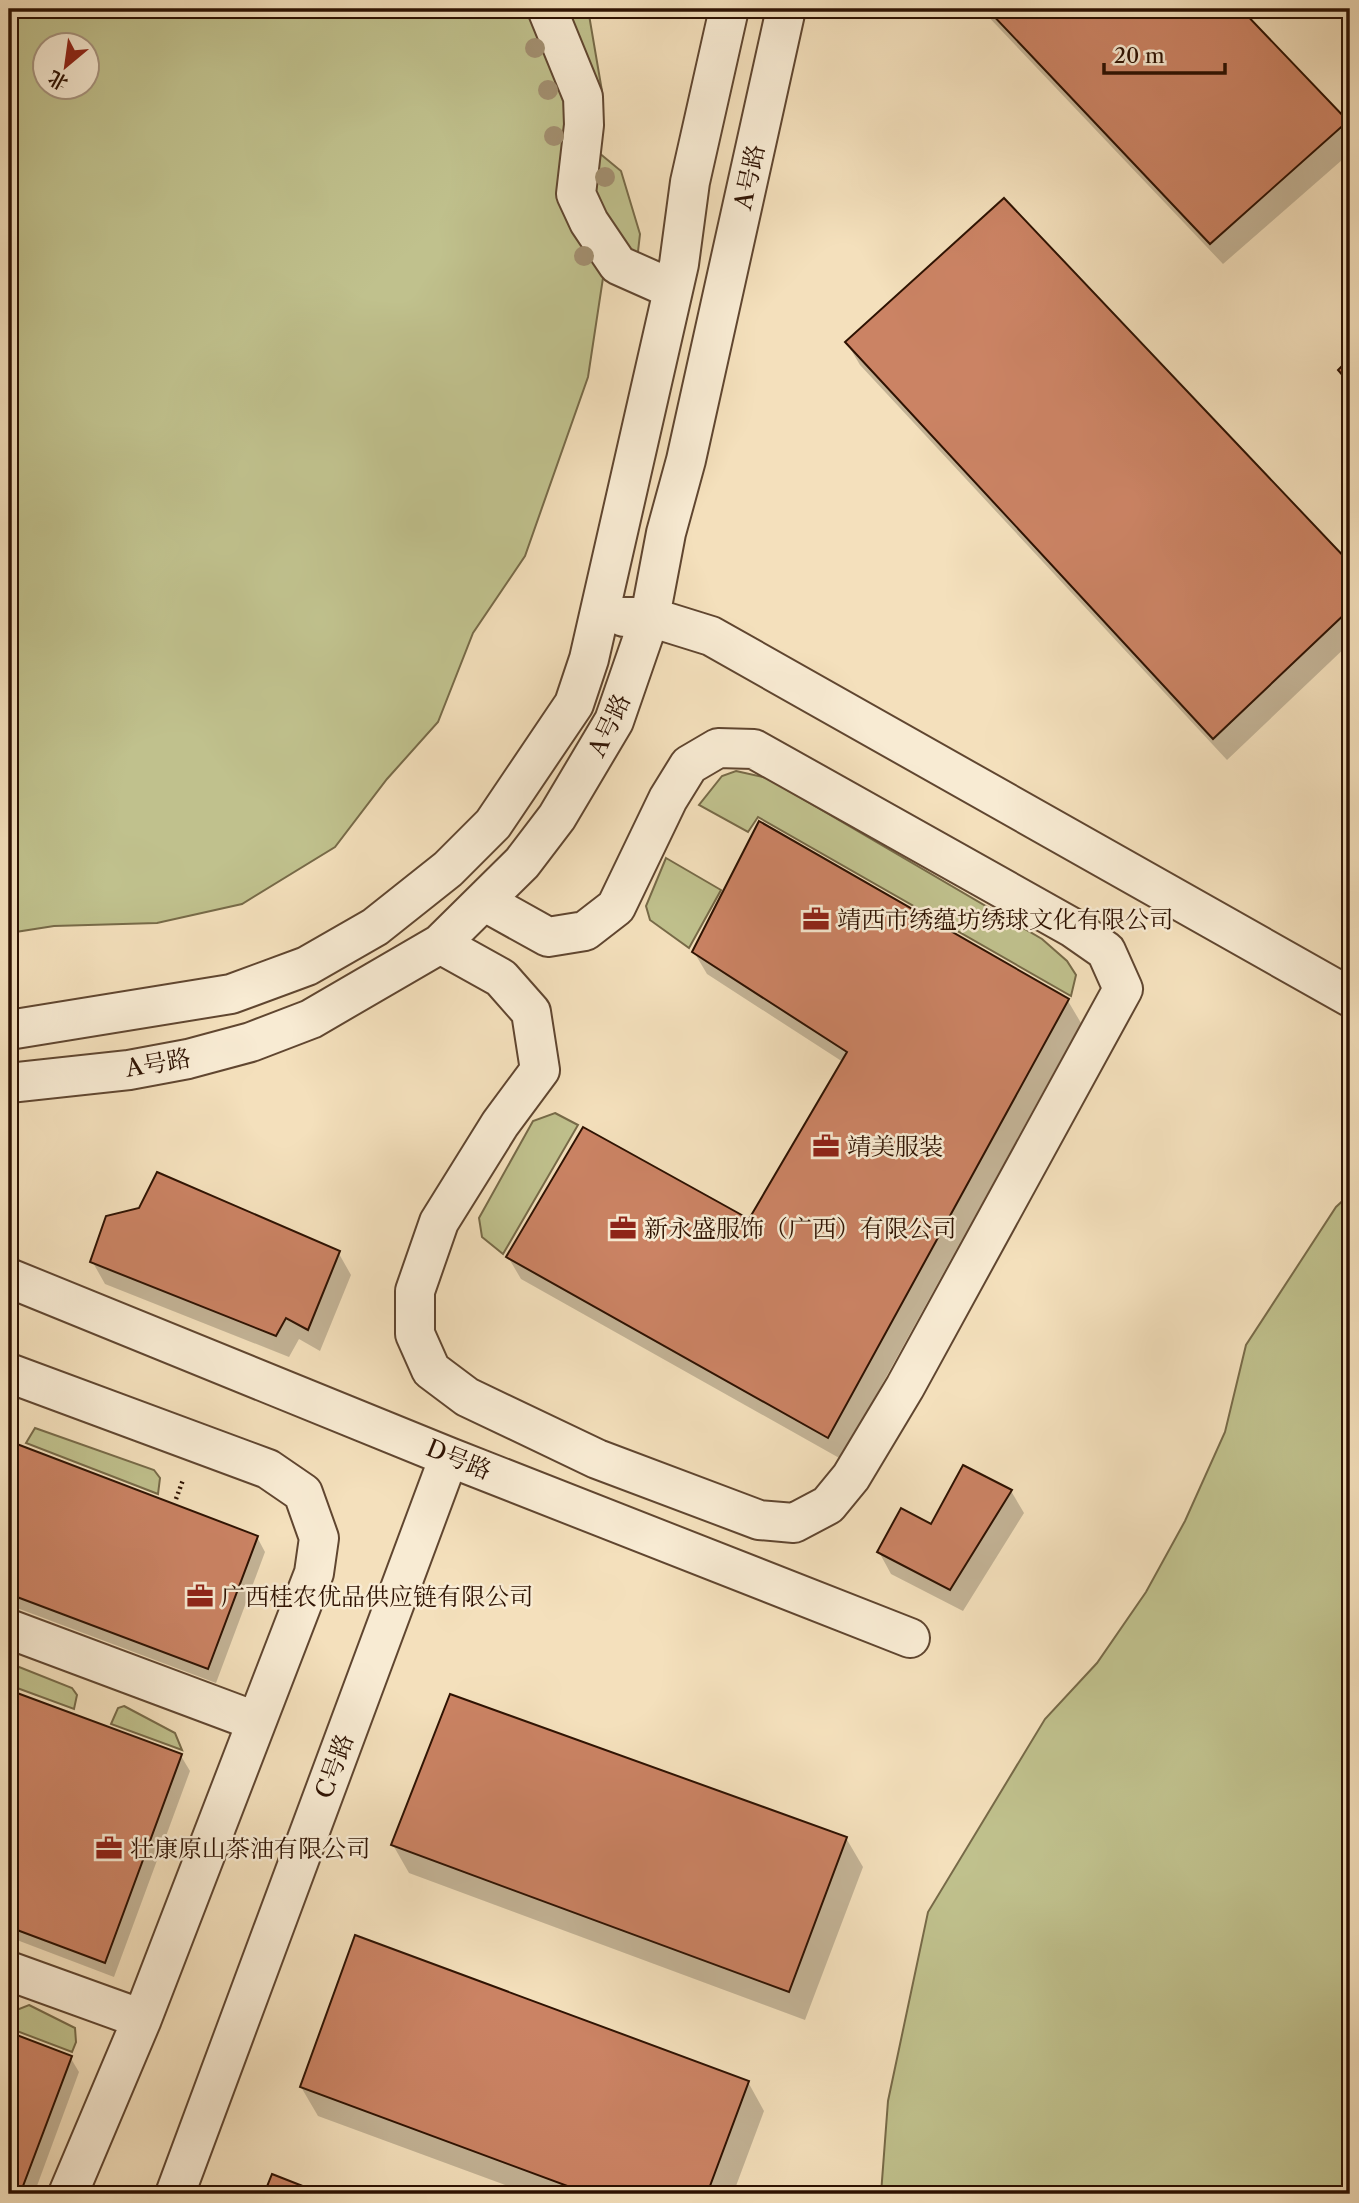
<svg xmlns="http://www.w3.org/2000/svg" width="1359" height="2203" font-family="'Libre Caslon Text','Noto Serif SC',serif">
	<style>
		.green { fill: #c0c18d; stroke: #776a48; stroke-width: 2; fill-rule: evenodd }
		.shadow { fill: #0003 }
		.building { fill: #cb8364; stroke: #2e1202; stroke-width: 2 }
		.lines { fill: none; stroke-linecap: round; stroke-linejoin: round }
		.minor-casing { stroke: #604630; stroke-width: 42 }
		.path { stroke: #2e1202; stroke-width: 4.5; stroke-dasharray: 2 3.5; stroke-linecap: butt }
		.minor { stroke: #f8ebd3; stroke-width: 38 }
		.tree { fill: #a39071 }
		.labels { text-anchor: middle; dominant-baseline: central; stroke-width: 5; stroke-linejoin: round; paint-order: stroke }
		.street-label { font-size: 24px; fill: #2e1202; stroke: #f8ebd3 }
		.poi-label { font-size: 24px; fill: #2e1202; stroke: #f8ebd3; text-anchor: start }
	</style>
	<rect width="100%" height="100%" fill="#f4e0bc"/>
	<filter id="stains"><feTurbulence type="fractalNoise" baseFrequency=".00286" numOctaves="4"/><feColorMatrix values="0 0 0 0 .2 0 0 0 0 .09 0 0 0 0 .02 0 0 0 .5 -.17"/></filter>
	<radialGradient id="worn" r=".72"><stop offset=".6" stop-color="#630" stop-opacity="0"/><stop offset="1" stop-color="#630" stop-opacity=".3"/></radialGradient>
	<path class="green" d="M 9,9 L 540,9 L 605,252 L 603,278 L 588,377 L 525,556 L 473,633 L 438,722 L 387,779 L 335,847 L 242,904 L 157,923 L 54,926 L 9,933 ZM 46,46 L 88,46 L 88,88 L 46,88 Z
		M 553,9 L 588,9 L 602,91 L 598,152 L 621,171 L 640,234 L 636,269 L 596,224 Z
		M 736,771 L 767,778 L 1042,939 L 1067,961 L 1076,975 L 1071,996 L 758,817 L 748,832 L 699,805 L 722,776 Z
		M 666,858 L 721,890 L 689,948 L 650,920 L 646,906 Z
		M 555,1113 L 578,1125 L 503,1254 L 482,1237 L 479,1218 L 533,1121 Z
		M 1350,1194 L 1350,2194 L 881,2194 L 888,2101 L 928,1912 L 1045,1719 L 1097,1663 L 1146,1592 L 1185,1521 L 1225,1432 L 1246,1345 L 1336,1207 Z
		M 35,1428 L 154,1470 L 160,1478 L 158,1494 L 26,1443 Z
		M 9,1663 L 72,1688 L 77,1695 L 74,1709 L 9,1685 Z
		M 124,1706 L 175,1733 L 182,1750 L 111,1724 L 118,1708 Z
		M 29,2005 L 75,2028 L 76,2042 L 72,2052 L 9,2028 L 14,2011 Z"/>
	<path class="shadow" d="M 981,9 L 1239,9 L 1347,122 L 1350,128 L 1350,153 L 1223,264 Z
		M 1004,200 L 1350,566 L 1350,643 L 1227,760 L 860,365 L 847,343 Z
		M 694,952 L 1068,1001 L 1081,1023 L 841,1459 L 521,1279 L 508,1257 L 750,1221 L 843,1062 L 707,974 Z
		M 141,1209 L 338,1252 L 351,1275 L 320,1351 L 299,1339 L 289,1357 L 105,1284 L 92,1261 Z
		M 9,1443 L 257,1537 L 265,1552 L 216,1683 L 9,1605 Z
		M 1011,1491 L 1024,1513 L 963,1611 L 891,1574 L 879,1552 Z
		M 9,1692 L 181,1756 L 190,1771 L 114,1977 L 9,1937 Z
		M 846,1838 L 863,1867 L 805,2020 L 409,1873 L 393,1845 Z
		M 9,2034 L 70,2057 L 79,2072 L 34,2194 L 9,2194 Z
		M 748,2082 L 764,2111 L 733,2194 L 530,2194 L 318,2116 L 301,2087 Z"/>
	<path class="building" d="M 987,9 L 1241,9 L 1348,121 L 1210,244 Z
		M 1004,198 L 1350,563 L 1350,609 L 1213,739 L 845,342 Z
		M 1350,358 L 1350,384 L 1338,370 Z
		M 759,821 L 1069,999 L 828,1438 L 506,1257 L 583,1127 L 749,1219 L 847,1052 L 692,952 Z
		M 157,1172 L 340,1251 L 308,1330 L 286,1318 L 276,1336 L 90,1262 L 106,1216 L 139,1208 Z
		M 9,1441 L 258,1536 L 208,1669 L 9,1594 Z
		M 963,1465 L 1012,1490 L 950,1590 L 877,1552 L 901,1508 L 931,1524 Z
		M 9,1690 L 182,1754 L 105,1963 L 9,1927 Z
		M 450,1694 L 847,1837 L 789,1992 L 391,1845 Z
		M 355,1935 L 749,2081 L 707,2194 L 589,2194 L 300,2087 Z
		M 9,2032 L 72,2056 L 20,2194 L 9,2194 Z
		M 272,2174 L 323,2194 L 264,2194 Z"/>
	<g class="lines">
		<g class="minor-casing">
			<path id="minor" d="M 547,9 L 583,97 L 584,125 L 576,194 L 589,222 L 618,265 L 672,289
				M 624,617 L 650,617 L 711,636 L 1350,997
				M 440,944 L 501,978 L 531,1012 L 540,1070 L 500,1124 L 439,1222 L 415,1291 L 415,1334 L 431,1370 L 467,1397 L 597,1459 L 759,1520 L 794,1523 L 828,1505 L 851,1477 L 905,1387 L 1123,989 L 1106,951 L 1073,928 L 754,749 L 718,748 L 689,765 L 668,799 L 616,907 L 585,931 L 548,937 L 485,902
				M 9,1030 L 231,994 L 307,966 L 375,927 L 448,869 L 493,824 L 574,704 L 589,659 L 679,264 L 690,182 L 729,9
				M 9,1083 L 129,1070 L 188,1059 L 251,1042 L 311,1019 L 440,944 L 522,863 L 557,817 L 614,721 L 650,617 L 666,533 L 686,460 L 786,9
				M 9,1278 L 449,1457 L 910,1638
				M 9,1373 L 268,1469 L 303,1493 L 319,1538 L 314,1573 L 142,2019 L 68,2194
				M 9,1629 L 255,1721
				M 9,1971 L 142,2019
				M 175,2194 L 449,1457"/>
		</g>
		<path class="path" d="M 176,1499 L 183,1480"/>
		<use href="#minor" class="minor"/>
	</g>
	<g class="tree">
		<circle cx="535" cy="48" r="10"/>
		<circle cx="548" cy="90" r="10"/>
		<circle cx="554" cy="136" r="10"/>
		<circle cx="605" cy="177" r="10"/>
		<circle cx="584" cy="256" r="10"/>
	</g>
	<defs>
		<g id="office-bare" transform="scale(2.1)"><path d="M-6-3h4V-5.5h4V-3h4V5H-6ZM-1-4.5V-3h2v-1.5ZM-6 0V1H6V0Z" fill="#8f2418" stroke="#f8ebd3" stroke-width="2.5" paint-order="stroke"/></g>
	</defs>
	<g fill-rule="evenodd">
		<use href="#office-bare" x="816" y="919"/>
		<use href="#office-bare" x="826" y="1146"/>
		<use href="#office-bare" x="623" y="1228"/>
		<use href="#office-bare" x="200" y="1596"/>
		<use href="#office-bare" x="109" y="1848"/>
	</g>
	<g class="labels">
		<g class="street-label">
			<text transform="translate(749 177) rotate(-78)">A号路</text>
			<text transform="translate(609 725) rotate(-65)">A号路</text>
			<text transform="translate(158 1063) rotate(-10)">A号路</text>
			<text transform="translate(459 1459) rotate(22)">D号路</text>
			<text transform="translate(334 1766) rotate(-70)">C号路</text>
		</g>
		<g class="poi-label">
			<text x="837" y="919">靖西市绣蕴坊绣球文化有限公司</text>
			<text x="847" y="1146">靖美服装</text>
			<text x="644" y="1228">新永盛服饰（广西）有限公司</text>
			<text x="221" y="1596">广西桂农优品供应链有限公司</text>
			<text x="130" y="1848">壮康原山茶油有限公司</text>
		</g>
	</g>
	<rect width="1359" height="2203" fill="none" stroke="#f4e0bc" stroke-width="35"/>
	<rect x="10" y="10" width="1338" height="2182" fill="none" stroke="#2e1202" stroke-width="3.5"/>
	<rect x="18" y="18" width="1324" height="2168" fill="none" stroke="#2e1202" stroke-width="2"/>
	<g transform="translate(66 66) rotate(209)"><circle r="33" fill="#f8ebd3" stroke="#a7947f" stroke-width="2"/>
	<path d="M0-5L12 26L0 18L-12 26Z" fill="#8f2418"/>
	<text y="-10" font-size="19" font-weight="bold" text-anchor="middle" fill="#2e1202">北</text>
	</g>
	<path d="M1104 63v10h121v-10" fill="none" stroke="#2e1202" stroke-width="3.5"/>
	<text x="1114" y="63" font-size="21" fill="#2e1202" stroke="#f8ebd3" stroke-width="5" paint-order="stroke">20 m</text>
	<rect width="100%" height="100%" filter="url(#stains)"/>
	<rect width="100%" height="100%" fill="url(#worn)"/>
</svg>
